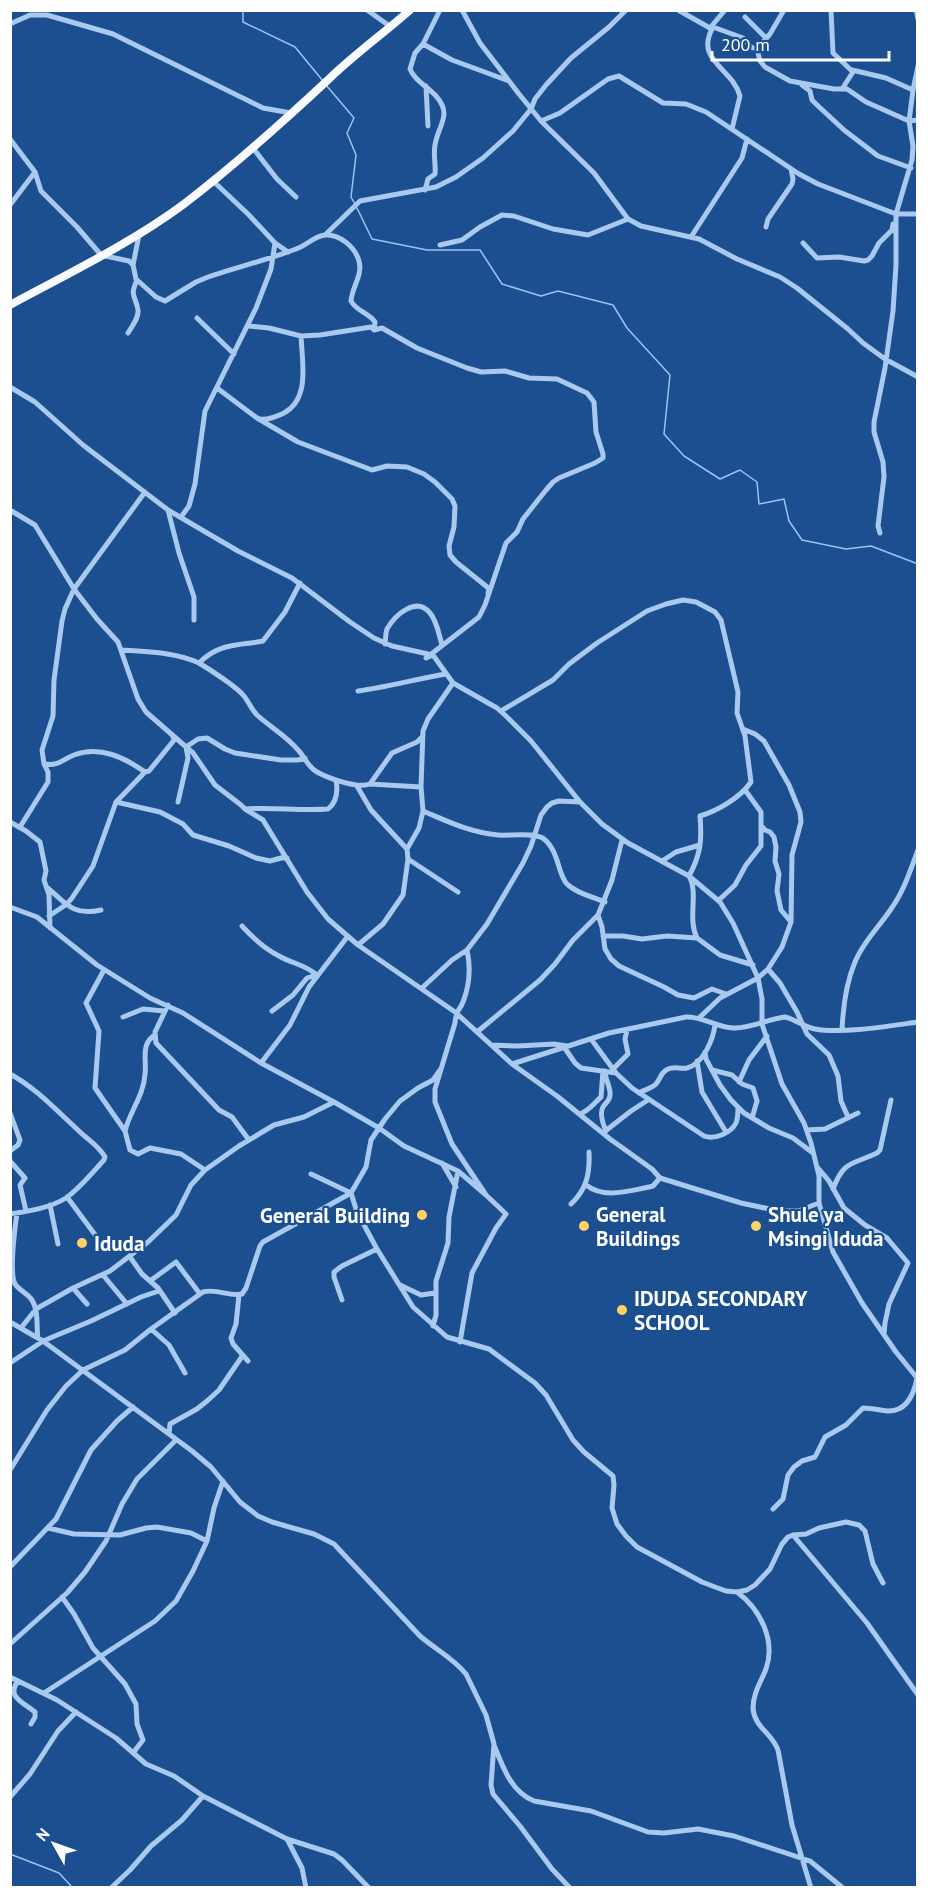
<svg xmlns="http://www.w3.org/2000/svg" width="928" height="1898" font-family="'PT Sans',sans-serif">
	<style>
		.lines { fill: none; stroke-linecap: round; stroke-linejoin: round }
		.stream { stroke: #9cc4f0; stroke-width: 1.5 }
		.minor { stroke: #a9c9ee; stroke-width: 5 }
		.trunk { stroke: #f8faff; stroke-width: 8 }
		.poi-dot { fill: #ffd166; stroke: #1b4f8f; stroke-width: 2 }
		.labels { text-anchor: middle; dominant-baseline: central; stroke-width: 4.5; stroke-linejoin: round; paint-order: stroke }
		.poi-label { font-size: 21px; font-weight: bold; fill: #fff; stroke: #1b4f8f; text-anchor: start }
	</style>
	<rect width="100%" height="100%" fill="#1b4f8f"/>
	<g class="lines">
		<path class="stream" d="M 243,10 L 243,22 L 295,47 L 323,81
			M 326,85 L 354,118 L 347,133 L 356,155 L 351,197 L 355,204
			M 357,208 L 372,239 L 427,250 L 480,250 L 502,284 L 541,296 L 558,291 L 613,305 L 627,328 L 670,375 L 664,434 L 684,456 L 720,479 L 740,470 L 757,482 L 759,504 L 784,499 L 789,521 L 802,540 L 846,549 L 871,546 L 918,564
			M 10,1854 L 59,1873 L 73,1888"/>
		<path class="minor" d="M 367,10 L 391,27
			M 462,10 L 480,43 L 519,94 L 541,121 L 594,173 L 628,219 L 641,226 L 699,239 L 737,259 L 780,277 L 797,288 L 848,329 L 863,343 L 885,359 L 918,377
			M 678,10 L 710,28 L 725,10
			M 784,10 L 770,34 L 757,49 L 760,61 L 765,67 L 790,81 L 834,89 L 847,89 L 866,102 L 909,121 L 918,120
			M 831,10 L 833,53 L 853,72 L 842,89
			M 916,10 L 918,19
			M 745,17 L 766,38
			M 10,24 L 30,15 L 47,15 L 113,34 L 263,108 L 291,113
			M 423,44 L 452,60 L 509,81
			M 852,70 L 886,78 L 913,90
			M 802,85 L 810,91 L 812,100 L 816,104 L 844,130 L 878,156 L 911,168
			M 426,86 L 428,126
			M 541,121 L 560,113 L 608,79 L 619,76 L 663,103 L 686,104 L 706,112 L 799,174 L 818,184 L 896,214 L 918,214
			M 732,129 L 740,96 C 732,67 694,61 713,27 L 743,38 L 751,47 L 757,49
			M 10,139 L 35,172 L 41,191 L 77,227 L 101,255 L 129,261 L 133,265
			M 253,148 L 277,179 L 296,197
			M 213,181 L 248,214 L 275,243 L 288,252
			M 425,190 L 428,179 L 435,174 C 436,164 433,154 435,145 C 438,125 453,115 436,96 C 428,87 414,80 410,69 L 415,53 L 423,44 L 440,10
			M 10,205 L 35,172
			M 766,227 L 768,219 L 792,184 L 793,179 L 791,169
			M 139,235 L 133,265 L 136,279 L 156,297 L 165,301 L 196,282 L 208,277 C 237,267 267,260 296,249 C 306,246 314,236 325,235 C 340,234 355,247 359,261 C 363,275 352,287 351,301 C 356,311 369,313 375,322 L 374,330
			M 325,235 L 360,201 L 436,187 L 456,177 L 483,158 L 513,131 L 531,109 L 535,99 L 546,85 L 571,58 L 609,27 L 626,10
			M 691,237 L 742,158 L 747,139
			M 803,243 L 817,258 L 839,257 L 864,261 L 868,260 L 872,256 L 879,243 L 892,230 L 893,224
			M 440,245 L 462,240 L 480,227 L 502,215 L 514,216 L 553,229 L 588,235 L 628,219
			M 197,318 L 234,354
			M 249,326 L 269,328 L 301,336 L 320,335 L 371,327 L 374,330 L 382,328 L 417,348 L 467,368 L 481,372 L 505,371 L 529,378 L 557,379 L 587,393 L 594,402 L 596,432 L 603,454 L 603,458 L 595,463 L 559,478 L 553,482 L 546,490 L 523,519 L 517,532 L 506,543 L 485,605 L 479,617 L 430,655
			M 128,333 C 132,326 139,318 138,310 C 136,296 129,297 137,280
			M 10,387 L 35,402 L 83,445 L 168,510 L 238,551 L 292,578 L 350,622 L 374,638 L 392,646 L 428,654 L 426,658 L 433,655 L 453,683 L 497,708 L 506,716 L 531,741 L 580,802 L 602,824 L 628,843 L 689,876 L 720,902 L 733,923 L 758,978 L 762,999 L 762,1024 L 782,1084 L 804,1123 L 811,1143 L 819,1176 L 819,1203 L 833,1252 L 862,1303 L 896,1352 L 918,1379
			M 217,388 L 257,418 L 298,442 L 372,470 L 387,466 L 407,467 L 424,474 L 435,482 L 452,499 L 455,506 L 454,527 L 449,546 L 450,555 L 456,562 L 486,586 L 489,589 L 488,593
			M 260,419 C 268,420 275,417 282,414 C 311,400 302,362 301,336
			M 10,510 L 35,525 L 74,589 L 97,619 L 118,642 L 138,699 L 146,712 L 193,753 L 215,785 L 241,805 L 245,809 L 263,820 L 307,892 L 328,919 L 358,945 L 455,1012 L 512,1064 L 557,1096 L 610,1139 L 652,1169 L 660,1178 L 741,1203 L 779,1211 L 798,1211 L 819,1203
			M 168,510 L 179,553 L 194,597 L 194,620
			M 181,517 L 189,506 L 195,484 L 205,411 L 256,308 L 271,269 L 275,243
			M 880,533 L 878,526 L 884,477 L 883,462 L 874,432 L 874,422 L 885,368 L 893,311 L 896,265 L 896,214 L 912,160 L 913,146 L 909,121 L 913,90 L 918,66
			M 385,644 C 386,639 385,634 387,629 C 395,615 416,596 430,613 C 437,621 439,635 442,645
			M 122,650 C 148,652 175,652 199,663 C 219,643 237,646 263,641 L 285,612 L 300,583
			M 199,663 C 209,669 237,687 244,696 C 249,702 251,709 257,715 C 270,727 287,736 299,751 C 305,758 308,767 317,772 C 328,778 357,789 370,784 L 421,787
			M 358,691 C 388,687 416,679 446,674
			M 501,711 L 553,680 L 569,664 L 597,643 L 647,611 L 666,604 L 683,600 L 696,602 L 715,612 L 721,620 L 738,692 L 737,713 L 745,736 L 751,782 C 740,798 717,811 700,816 C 702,840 701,854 689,876 C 699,893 687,918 697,938
			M 44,764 C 60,766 61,760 74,755 C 100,745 125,758 145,772
			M 370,784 L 392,753 L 417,742 L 422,737
			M 357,786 L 371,810 L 407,849
			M 116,802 L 160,812 L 183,824 L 193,835 L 229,846 L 256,858 L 270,861 L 281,858 L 287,858
			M 178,802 L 188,758 L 186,747 L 198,739 L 207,738 L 225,749 L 235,753 L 281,760 L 298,760 L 305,758
			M 245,809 C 273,807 300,811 328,809 C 337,802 338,791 336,780
			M 423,811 C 447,821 471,833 498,835 C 509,836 535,832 544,839 C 559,851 558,875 567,884 C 576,893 593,897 605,902
			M 10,822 L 26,831 L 40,842 L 46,871 L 44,880 L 49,895 L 50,928
			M 761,825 L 765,830 L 770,832 L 774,837 L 776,847 L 775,861 L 779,874 L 777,891 L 781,910 L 791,922
			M 20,827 L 48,782 L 48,772 L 44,764 L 42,750 L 53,716 L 54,680 L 62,621 L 65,609 L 74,589 L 145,492
			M 408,859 L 458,892
			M 662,861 L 676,852 L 700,845
			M 48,888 C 67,905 74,916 101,910
			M 719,900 L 735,885 L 746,865 L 761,846 L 761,812 L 745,790
			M 10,907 L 37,917 L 97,965 L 150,998 L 183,1013 L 261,1063 L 334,1102 L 379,1128 L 404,1146 L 458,1171 L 486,1195
			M 598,915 L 602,927 L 605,949 L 611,959 L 619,966 L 664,987 L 678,995 L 694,998 L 712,989 L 726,994
			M 49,916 L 67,904 L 72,898 L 93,866 L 116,802 L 145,772 L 149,771 L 175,739 L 173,737
			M 242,926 C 252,937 265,949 279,956 C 293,964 304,964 317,975
			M 603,936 L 623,936 L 642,939 L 667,936 L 697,938 L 720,955 L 753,965
			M 358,945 L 383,924 L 403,895 L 408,859 L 407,849 L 419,828 L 423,811 L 421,787 L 423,731 L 428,719 L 453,683
			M 768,969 L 780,983 L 797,1012 L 807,1034 L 829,1055 L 838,1076 L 841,1101 L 848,1117
			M 104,970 L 86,1003 L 99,1031 L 95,1088 L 125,1131 L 130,1150 L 138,1154 L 150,1148 L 181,1154 L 205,1170
			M 422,988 L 452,960 L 467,950 L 487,924 L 523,863 L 531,846 L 541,815 L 547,807 L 552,803 L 559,801 L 580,802
			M 168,1005 L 155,1032 L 156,1043 L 219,1110 L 232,1117 L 249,1140
			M 272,1011 L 293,995 L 307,978 L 316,975
			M 123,1017 L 143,1009 L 164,1011
			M 699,1018 L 720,998 L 758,978 L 768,969 L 782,947 L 791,922 L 792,855 L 801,822 L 800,812 L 789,785 L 764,741 L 755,734 L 743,729
			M 842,1030 C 843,1008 846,983 855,962 C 863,942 879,927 891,909 C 904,891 910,871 918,850
			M 477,1032 L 540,980 L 555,964 L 573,940 L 598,915 L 612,880 L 622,840
			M 591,1039 L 616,1073 L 632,1088 L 704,1136 C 715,1140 731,1133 736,1123 C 738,1118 738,1112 738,1107
			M 491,1045 L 518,1046 L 554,1044 L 567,1046
			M 564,1047 L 575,1063 L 581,1068 L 616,1073
			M 705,1052 L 706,1059 L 720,1085 L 731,1100 L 744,1113 L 769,1128 L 793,1138 L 813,1153
			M 697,1061 L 702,1092 L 726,1132
			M 261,1063 L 290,1025 L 309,987 L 348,936
			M 512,1064 L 609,1033 L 686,1017 C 702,1016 716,1027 733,1028 C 751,1029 767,1019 785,1017 C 795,1019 804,1027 815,1029 C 842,1034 889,1026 918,1022
			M 613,1069 L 628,1054 L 625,1039 L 627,1030
			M 440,1070 L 433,1080 L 418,1088 L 400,1101 L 385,1119 L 371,1140 L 366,1167 L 351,1193 L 357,1212 L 377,1249 L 413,1307 L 447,1337 L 489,1349 L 535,1383 L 546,1395 L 573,1440 L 584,1452 L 613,1476 L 614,1485 L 612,1508 L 617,1524 L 626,1536 L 637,1547 L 702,1582 L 715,1587 L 726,1591 L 737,1592 L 747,1590 L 755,1585 L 770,1569 L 782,1544 L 788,1537 L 793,1535 L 806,1534 L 819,1528 L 846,1522 L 859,1525 L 865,1531 L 873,1564 L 883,1583
			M 712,1070 L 732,1075 L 742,1084 L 753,1088 L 757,1101 L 752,1118
			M 605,1071 C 605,1080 611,1087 610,1095 C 610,1101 606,1102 603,1107 C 599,1114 603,1124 606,1131
			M 10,1074 C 36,1088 57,1111 79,1131 C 87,1139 99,1146 105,1157 L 104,1160 C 92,1173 80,1188 66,1198 C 50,1208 29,1211 10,1214
			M 739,1082 L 749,1060 L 767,1036
			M 639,1093 C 644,1090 652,1088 656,1084 C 661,1078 660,1073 668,1069 C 674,1066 680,1069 687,1068 C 703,1064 713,1040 715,1025
			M 10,1113 L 20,1140 L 18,1145 L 10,1151
			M 579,1114 C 588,1112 594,1103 601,1097 L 603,1071
			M 807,1130 L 825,1129 L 858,1113
			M 125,1131 C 130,1111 144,1095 145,1074 C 147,1060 140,1044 155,1035
			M 604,1132 L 631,1111 L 648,1100
			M 10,1161 L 25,1178 L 20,1185 L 26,1211
			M 442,1163 L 456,1187
			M 818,1168 L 829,1181 L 844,1208 L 865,1225 L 887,1238 L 908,1263 L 889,1304 L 885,1323 L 884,1334
			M 311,1174 L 351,1193
			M 586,1185 C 604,1199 628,1191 649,1187 L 653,1186 L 659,1179
			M 833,1189 C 844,1160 852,1165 877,1153 L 880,1150 L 891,1100
			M 67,1197 L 96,1236
			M 571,1204 C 587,1189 590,1173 589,1152
			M 50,1205 L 58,1244
			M 17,1213 C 15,1227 9,1273 15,1284 C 19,1290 28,1294 32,1300 C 39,1311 36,1326 38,1338
			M 130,1257 L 142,1274 L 158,1288 L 175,1313
			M 103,1275 L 127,1304
			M 150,1281 L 176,1262 L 200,1294
			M 400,1285 L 421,1295 L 435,1293
			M 73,1288 L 87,1304
			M 239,1295 L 236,1324 L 231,1338 L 233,1344 L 248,1361
			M 342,1300 L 334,1277 L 334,1272 L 342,1266 L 377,1249
			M 10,1322 L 43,1341 L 192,1451 L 211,1467 L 240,1502 L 258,1516 L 272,1522 L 314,1534 L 334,1544 L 420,1636 C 435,1649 453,1658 466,1674 L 486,1715 L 494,1744 L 491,1785 L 493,1794 L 520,1826 L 552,1869 L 570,1888
			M 433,1326 L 436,1315 L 436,1281 L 448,1243 L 449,1217 L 458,1171
			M 21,1328 L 36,1309 L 73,1288 L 110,1271 L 148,1242 L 176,1215 L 191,1185 L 205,1170 L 239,1146 L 274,1125 L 304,1117 L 334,1102
			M 151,1329 L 169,1345 L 185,1373
			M 460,1342 L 472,1273 L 496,1228 L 506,1214 L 486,1195 L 452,1144 L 435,1102 L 435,1089 L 455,1023 C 456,1009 459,1012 463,1002 C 470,984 471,968 467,950
			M 10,1363 L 43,1341 L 91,1321 L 141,1297 L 159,1291
			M 169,1434 L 170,1424 L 197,1409 L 207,1401 L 219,1390 L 243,1355
			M 10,1470 L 47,1410 L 66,1386 L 83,1370 L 125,1350 L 151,1329 L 203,1292 C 217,1288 229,1297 242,1294 L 246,1288 L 260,1246 L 263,1242 L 351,1193
			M 773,1509 L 783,1499 L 788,1475 L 794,1467 L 802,1461 L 815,1457 L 825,1437 L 846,1425 L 863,1408 C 871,1408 879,1410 887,1411 C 907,1412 914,1394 917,1378
			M 48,1528 L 74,1534 L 120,1535 L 146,1528 L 157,1527 L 191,1533 L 207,1541
			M 793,1535 L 867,1623 L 918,1695
			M 10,1567 L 56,1519 L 91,1450 L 117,1421 L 133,1407
			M 737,1592 C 760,1609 776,1640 766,1669 C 761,1682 753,1693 753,1708 C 754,1727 772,1733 778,1750 L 792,1825 L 811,1888
			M 62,1597 L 74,1614 L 93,1648 L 125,1684 L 136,1704 L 137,1724 L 143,1740 L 133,1753
			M 10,1644 L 67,1593 L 85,1572 L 106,1541 L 122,1504 L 137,1479 L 176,1440
			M 10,1677 L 57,1700 L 116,1738 L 146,1764 L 174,1776 L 203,1796 L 287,1839 L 334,1854 L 342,1860 L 369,1888
			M 18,1681 C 6,1697 23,1702 35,1712 L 35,1717 L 31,1724
			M 44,1693 L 155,1621 L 176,1601 L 193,1571 L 207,1541 L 214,1508 L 223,1481
			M 494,1745 C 503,1767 511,1792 534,1801 L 591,1811 L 648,1832 L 664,1833 L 698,1829 L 734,1836 L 810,1861 L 843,1888
			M 10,1797 L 30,1774 L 58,1731 L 76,1712
			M 287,1839 L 302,1868 L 306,1888
			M 111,1888 L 130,1870 L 151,1846 L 182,1820 L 203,1796"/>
		<path class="trunk" d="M 10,305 C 69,273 130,244 184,204 C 235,165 283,122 330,78 C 355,54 384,33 410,10"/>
	</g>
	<g class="poi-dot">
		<circle cx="422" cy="1215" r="6"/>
		<circle cx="584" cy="1226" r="6"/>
		<circle cx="756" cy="1226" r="6"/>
		<circle cx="82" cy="1243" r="6"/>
		<circle cx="622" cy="1310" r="6"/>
	</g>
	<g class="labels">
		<g class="poi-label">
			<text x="596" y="1214">General<tspan x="596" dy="24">Buildings</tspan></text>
			<text x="768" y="1214">Shule ya<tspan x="768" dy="24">Msingi Iduda</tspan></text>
			<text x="410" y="1215" text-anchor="end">General Building</text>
			<text x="94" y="1243">Iduda</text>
			<text x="634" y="1298">IDUDA SECONDARY<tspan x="634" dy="24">SCHOOL</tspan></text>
		</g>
	</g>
	<rect width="928" height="1898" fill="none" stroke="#ffffff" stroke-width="24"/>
	<g transform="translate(54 1844) rotate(310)" stroke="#1b4f8f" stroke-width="4.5" paint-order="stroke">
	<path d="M0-4.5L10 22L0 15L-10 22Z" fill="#ffffff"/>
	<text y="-9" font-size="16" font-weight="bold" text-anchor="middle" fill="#ffffff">N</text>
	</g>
	<path d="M712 51v9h177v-9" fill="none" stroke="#ffffff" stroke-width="3"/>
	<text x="721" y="51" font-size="18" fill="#ffffff" stroke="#1b4f8f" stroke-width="4.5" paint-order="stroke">200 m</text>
</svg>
